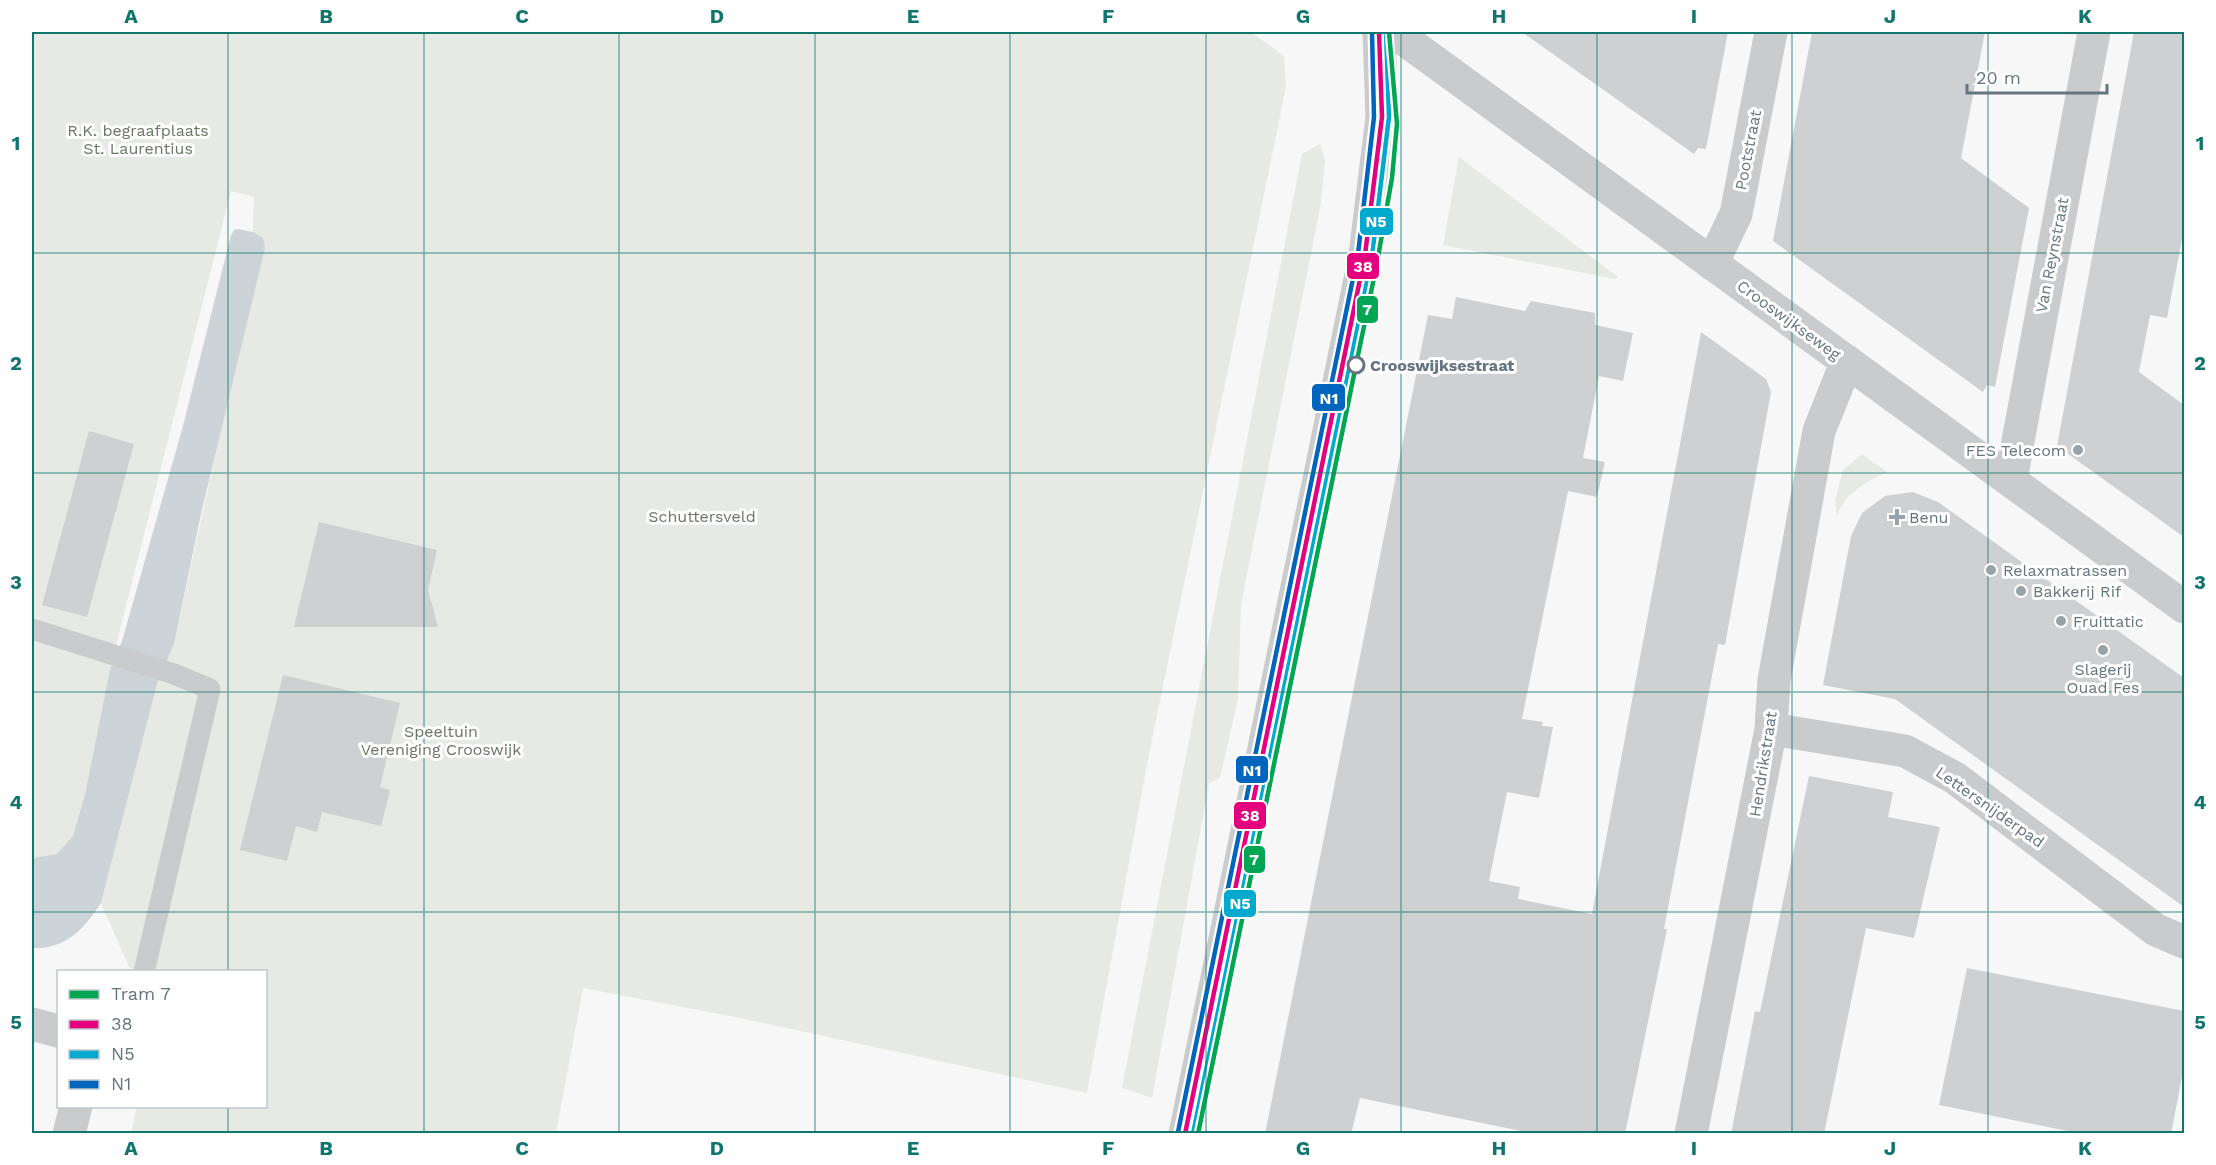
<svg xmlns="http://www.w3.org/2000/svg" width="2216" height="1165" font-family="'Work Sans',sans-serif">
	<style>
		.green { fill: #e6e9e4 }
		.water { fill: #ccd4d7 }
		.building { fill: #ced0d1 }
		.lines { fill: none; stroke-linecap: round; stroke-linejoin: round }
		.service { stroke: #cacbcc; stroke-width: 21 }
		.minor { stroke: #cacbcc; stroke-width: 33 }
		.tertiary { stroke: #cacbcc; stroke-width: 33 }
		.bus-1-casing { stroke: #fff; stroke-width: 9 }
		.bus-2-casing { stroke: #fff; stroke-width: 9 }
		.bus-3-casing { stroke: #fff; stroke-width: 9 }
		.bus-1 { stroke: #e5007d; stroke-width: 4.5 }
		.bus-2 { stroke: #00a9ce; stroke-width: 4.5 }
		.bus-3 { stroke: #0065bd; stroke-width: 4.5 }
		.tram-1-casing { stroke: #fff; stroke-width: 9 }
		.tram-1 { stroke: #00a651; stroke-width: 4.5 }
		.grid { fill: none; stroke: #0f766e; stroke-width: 1.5; stroke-opacity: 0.55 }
		.stop-dot { fill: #fff; stroke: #65757f; stroke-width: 3 }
		.poi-dot { fill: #98a2a9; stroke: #fff; stroke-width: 2 }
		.labels { text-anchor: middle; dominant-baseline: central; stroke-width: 6; stroke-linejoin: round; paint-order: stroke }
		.park-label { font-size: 16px; fill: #687864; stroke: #fff }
		.street-label { font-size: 16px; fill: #65757f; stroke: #fff }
		.stop-label { font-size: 16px; font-weight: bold; fill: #65757f; stroke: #fff; text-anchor: start }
		.poi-label { font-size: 16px; fill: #65757f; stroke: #fff; text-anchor: start }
		.line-badge { stroke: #fff; stroke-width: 2 }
		.badge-label { font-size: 16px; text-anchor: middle; font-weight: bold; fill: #fff }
		.neatline { fill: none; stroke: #0f766e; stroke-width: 2 }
		.grid-label { font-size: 20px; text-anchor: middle; font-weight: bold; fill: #0f766e }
	</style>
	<rect width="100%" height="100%" fill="#f7f7f7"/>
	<path class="green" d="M 32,32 L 1251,32 L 1284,56 L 1286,87 L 1147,764 L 1087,1093 L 740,1018 L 583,988 L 556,1133 L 131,1133 L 137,1107 L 266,1106 L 266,972 L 137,971 L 129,967 L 101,903 L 157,684 L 174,644 L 263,238 L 253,232 L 254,197 L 231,191 L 110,669 L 85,794 L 73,836 L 57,854 L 32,858 Z
		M 1320,144 L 1325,160 L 1321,203 L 1241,604 L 1238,699 L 1220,778 L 1209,783 L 1152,1098 L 1122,1088 L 1302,154 Z
		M 1459,157 L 1618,277 L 1615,279 L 1443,245 Z
		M 1862,454 L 1887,472 C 1866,482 1845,493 1837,516 L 1835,500 L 1843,470 Z"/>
	<path class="water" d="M 238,229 L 253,232 L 263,238 L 265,248 L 201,514 L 174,644 L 157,684 L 101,903 C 84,929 65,950 32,948 L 32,858 L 57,854 L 73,836 L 85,794 L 110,669 L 122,641 L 183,426 L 231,235 L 234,230 Z"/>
	<path class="building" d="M 1522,32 L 1728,32 L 1706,149 L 1698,148 L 1694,154 Z
		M 1812,32 L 1985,32 L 1961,158 L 2029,208 L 1995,387 L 1987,385 L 1983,392 L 1773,241 Z
		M 2134,32 L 2184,32 L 2184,229 L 2167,318 L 2150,315 L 2139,372 L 2184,405 L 2184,537 L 2057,446 Z
		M 1456,297 L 1525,311 L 1531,301 L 1595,313 L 1595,325 L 1633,333 L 1623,381 L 1599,376 L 1583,458 L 1605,462 L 1597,497 L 1568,491 L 1522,719 L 1543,722 L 1542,726 L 1553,727 L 1539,798 L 1507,792 L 1489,881 L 1520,887 L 1518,899 L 1592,914 L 1701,332 L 1766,379 L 1771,392 L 1725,645 L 1718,644 L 1664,929 L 1667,929 L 1625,1134 L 1536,1134 L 1360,1098 L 1351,1134 L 1265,1134 L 1428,315 L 1452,319 Z
		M 89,431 L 134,444 L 87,617 L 42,605 Z
		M 1913,492 L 1938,502 L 2184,678 L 2184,907 L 1895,699 L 1823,685 L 1851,536 L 1862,513 L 1885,496 Z
		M 319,522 L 437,550 L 428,590 L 438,627 L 294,627 Z
		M 283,675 L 400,703 L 380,787 L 390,790 L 381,826 L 322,812 L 317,832 L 296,826 L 287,861 L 240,850 Z
		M 1809,776 L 1893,792 L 1888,817 L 1940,827 L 1914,938 L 1866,928 L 1824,1134 L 1731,1134 L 1755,1011 L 1760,1012 Z
		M 1967,968 L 2184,1011 L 2184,1066 L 2171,1134 L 2082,1134 L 1939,1105 Z"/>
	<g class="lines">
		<path class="service" d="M 32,629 L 174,674 L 210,689 L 144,972"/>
		<path class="minor" d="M 1394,32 L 2184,607
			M 1712,264 L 1736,214 L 1771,32
			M 2011,479 L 2094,32
			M 1771,729 L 1905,751 L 1955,778 L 2156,930 L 2184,942
			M 32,1024 L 58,1031
			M 69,1134 L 76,1106
			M 1691,1134 L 1771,729 L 1774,680 L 1819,431 L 1847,361"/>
		<path class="tertiary" d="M 1185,1134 L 1365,255 L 1382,117 L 1379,32"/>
		<g class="bus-1-casing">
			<path id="bus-1" d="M 1185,1134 L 1365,255 L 1382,117 L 1379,32"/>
		</g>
		<g class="bus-2-casing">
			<path id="bus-2" d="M 1193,1134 L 1372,257 L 1389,117 L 1386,32"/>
		</g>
		<g class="bus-3-casing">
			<path id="bus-3" d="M 1178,1132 L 1358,254 L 1374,117 L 1372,32"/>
		</g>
		<use href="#bus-1" class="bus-1"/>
		<use href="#bus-2" class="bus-2"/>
		<use href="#bus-3" class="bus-3"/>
		<g class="tram-1-casing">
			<path id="tram-1" d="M 1198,1134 L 1377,263 L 1392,178 L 1397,124 L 1389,32"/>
		</g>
		<use href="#tram-1" class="tram-1"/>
	</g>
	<path class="grid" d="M 228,32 L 228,972M 424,32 L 424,1134M 619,32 L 619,1134M 815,32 L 815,1134M 1010,32 L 1010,1134M 1206,32 L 1206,1134M 1401,32 L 1401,1134M 1597,32 L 1597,1134M 1792,32 L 1792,1134M 1988,32 L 1988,1134M 32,253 L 2184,253M 32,473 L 2184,473M 32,692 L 2184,692M 32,912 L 2184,912M 228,1106 L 228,1134"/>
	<circle class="stop-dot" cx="1356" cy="365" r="8"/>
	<g class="poi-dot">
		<circle cx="2078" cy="450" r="6"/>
		<path d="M1894 508h6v6h6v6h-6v6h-6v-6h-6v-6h6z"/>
		<circle cx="1991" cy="570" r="6"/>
		<circle cx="2021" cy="591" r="6"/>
		<circle cx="2061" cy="621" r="6"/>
		<circle cx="2103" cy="650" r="6"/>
	</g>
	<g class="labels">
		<g class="park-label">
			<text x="138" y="130">R.K. begraafplaats<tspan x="138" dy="18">St. Laurentius</tspan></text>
			<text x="702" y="516">Schuttersveld</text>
			<text x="441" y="731">Speeltuin<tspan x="441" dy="18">Vereniging Crooswijk</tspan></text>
		</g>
		<g class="street-label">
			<text transform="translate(1748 150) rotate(-79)">Pootstraat</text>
			<text transform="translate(2052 255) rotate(-79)">Van Reynstraat</text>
			<text transform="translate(1789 320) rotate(36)">Crooswijkseweg</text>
			<text transform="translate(1763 764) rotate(-81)">Hendrikstraat</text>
			<text transform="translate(1990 807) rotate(35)">Lettersnijderpad</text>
		</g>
		<g class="stop-label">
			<text x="1370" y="365">Crooswijksestraat</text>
		</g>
		<g class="poi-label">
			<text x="2066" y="450" text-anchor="end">FES Telecom</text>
			<text x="1909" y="517">Benu</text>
			<text x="2003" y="570">Relaxmatrassen</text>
			<text x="2033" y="591">Bakkerij Rif</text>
			<text x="2073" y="621">Fruittatic</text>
			<text x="2103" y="669" text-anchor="middle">Slagerij<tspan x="2103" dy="18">Ouad Fes</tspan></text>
		</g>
	</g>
	<g class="line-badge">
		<rect x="1359" y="207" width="35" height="29" rx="6" fill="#00a9ce"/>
		<rect x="1346" y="252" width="34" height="28" rx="6" fill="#e5007d"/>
		<rect x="1356" y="295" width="23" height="29" rx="6" fill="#00a651"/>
		<rect x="1311" y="383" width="35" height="29" rx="6" fill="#0065bd"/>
		<rect x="1235" y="755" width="34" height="29" rx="6" fill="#0065bd"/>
		<rect x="1233" y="801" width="34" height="29" rx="6" fill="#e5007d"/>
		<rect x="1243" y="845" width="23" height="29" rx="6" fill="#00a651"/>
		<rect x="1223" y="889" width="34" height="29" rx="6" fill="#00a9ce"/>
	</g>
	<g class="badge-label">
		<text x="1376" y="227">N5</text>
		<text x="1363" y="272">38</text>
		<text x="1367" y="315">7</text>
		<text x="1329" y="404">N1</text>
		<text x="1252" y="776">N1</text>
		<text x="1250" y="821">38</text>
		<text x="1254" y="865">7</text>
		<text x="1240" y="909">N5</text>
	</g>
	<rect width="2216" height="1165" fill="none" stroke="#ffffff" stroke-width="66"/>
	<rect x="57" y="970" width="210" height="138" fill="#ffffff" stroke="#c1c8cc" stroke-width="1.5"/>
	<rect x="69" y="990" width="30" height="9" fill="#00a651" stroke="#c1c8cc" stroke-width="1.5"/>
	<text x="111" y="1000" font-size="18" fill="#65757f">Tram 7</text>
	<rect x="69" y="1020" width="30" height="9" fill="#e5007d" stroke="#c1c8cc" stroke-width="1.5"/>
	<text x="111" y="1030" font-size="18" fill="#65757f">38</text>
	<rect x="69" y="1050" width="30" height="9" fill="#00a9ce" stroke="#c1c8cc" stroke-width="1.5"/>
	<text x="111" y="1060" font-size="18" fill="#65757f">N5</text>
	<rect x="69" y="1080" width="30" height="9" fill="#0065bd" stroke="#c1c8cc" stroke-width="1.5"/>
	<text x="111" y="1090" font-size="18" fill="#65757f">N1</text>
	<path d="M1967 84v9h140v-9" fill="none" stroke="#65757f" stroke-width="3"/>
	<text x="1976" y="84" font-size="18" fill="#65757f" stroke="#ffffff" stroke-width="4.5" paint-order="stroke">20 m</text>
	<rect x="33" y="33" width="2150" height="1099" class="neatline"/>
	<g class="grid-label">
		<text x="131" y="23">A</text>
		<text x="326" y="23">B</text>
		<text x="522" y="23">C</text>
		<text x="717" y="23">D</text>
		<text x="913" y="23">E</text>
		<text x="1108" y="23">F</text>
		<text x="1303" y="23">G</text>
		<text x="1499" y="23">H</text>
		<text x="1694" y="23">I</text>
		<text x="1890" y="23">J</text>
		<text x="2085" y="23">K</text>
		<text x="16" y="150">1</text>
		<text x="2200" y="150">1</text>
		<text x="16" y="370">2</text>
		<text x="2200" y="370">2</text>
		<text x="16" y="589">3</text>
		<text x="2200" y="589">3</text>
		<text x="16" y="809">4</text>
		<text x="2200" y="809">4</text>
		<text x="16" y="1029">5</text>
		<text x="2200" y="1029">5</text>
		<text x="131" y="1155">A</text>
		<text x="326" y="1155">B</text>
		<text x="522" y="1155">C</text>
		<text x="717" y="1155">D</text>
		<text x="913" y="1155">E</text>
		<text x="1108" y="1155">F</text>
		<text x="1303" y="1155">G</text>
		<text x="1499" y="1155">H</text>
		<text x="1694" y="1155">I</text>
		<text x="1890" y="1155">J</text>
		<text x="2085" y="1155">K</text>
	</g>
</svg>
